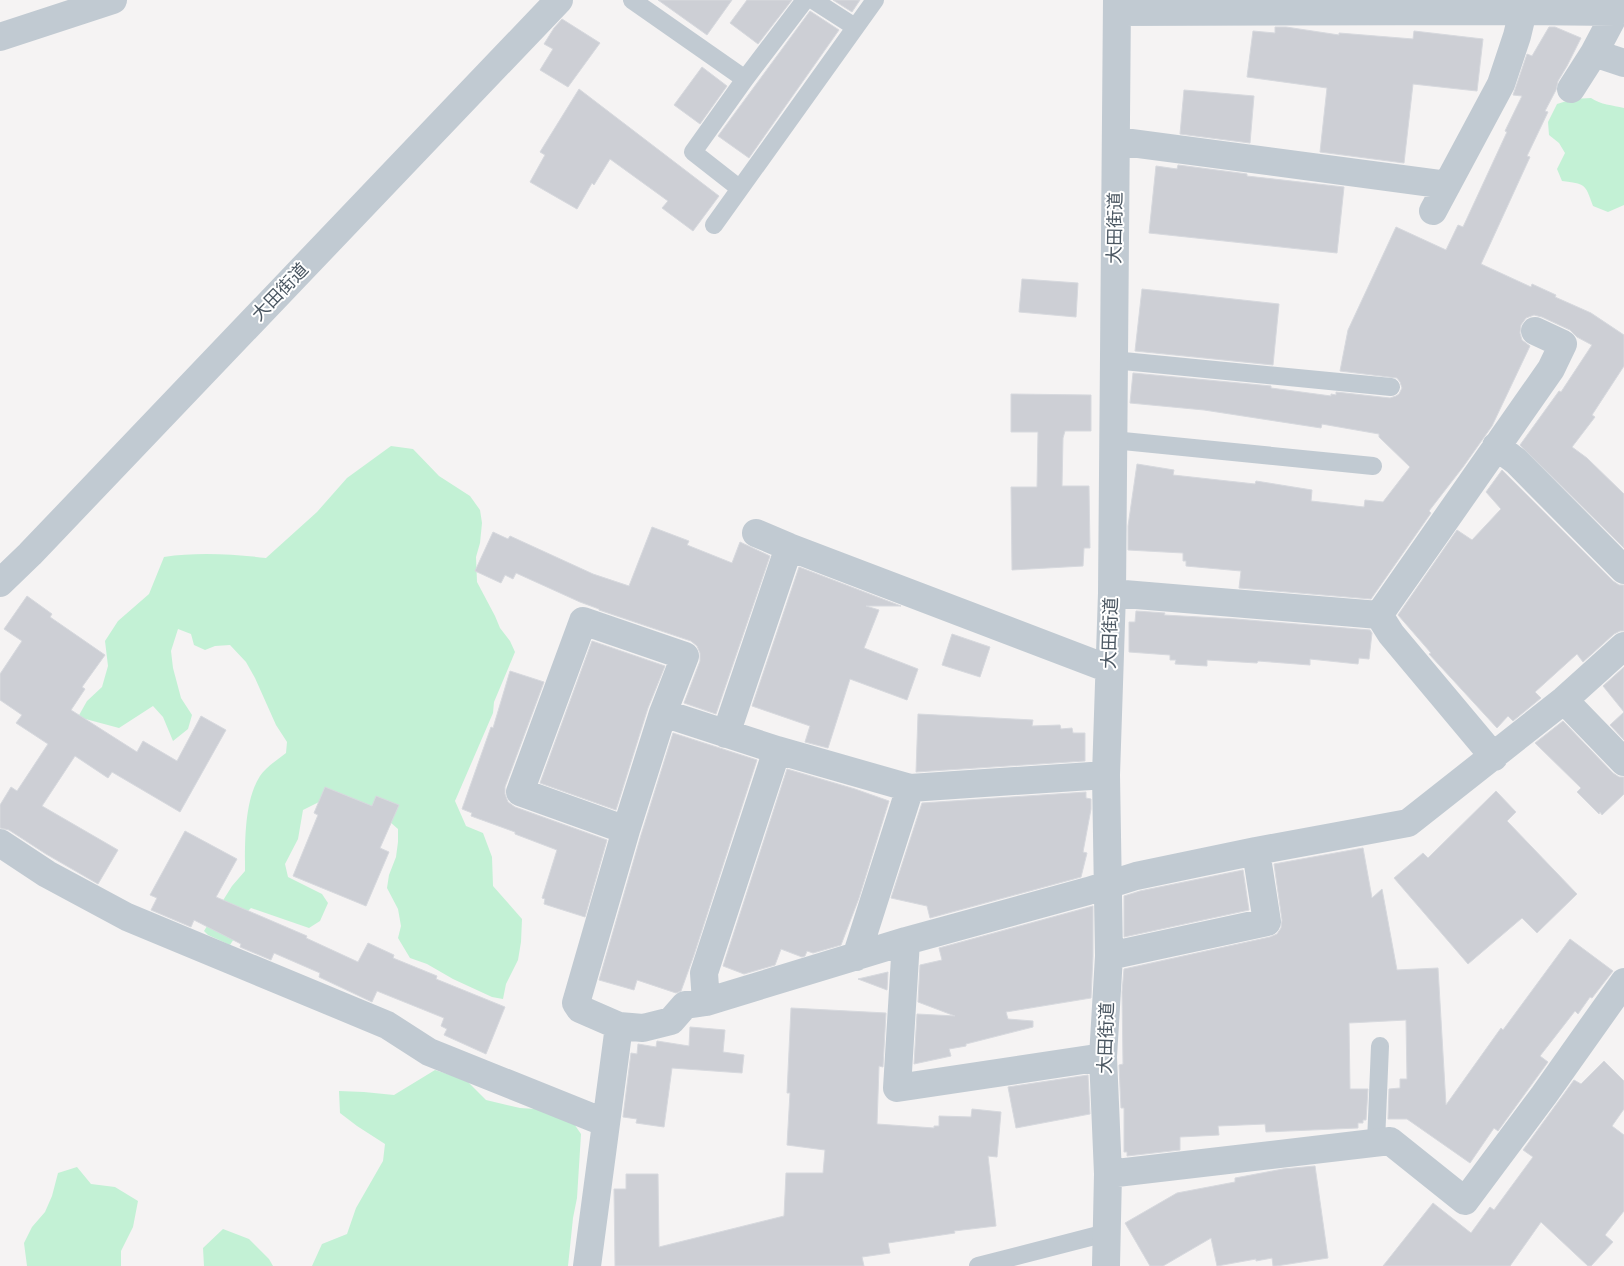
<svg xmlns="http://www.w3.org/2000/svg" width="1624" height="1266" font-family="Helvetica,'Noto Sans JP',sans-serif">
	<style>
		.green { fill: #c3f1d5 }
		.building { fill: #cdcfd5; stroke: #d7d9de }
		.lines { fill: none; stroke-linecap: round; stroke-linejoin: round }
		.service { stroke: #c1cad2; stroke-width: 18 }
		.minor { stroke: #c1cad2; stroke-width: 28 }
		.labels { text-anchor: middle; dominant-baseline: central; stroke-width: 4; stroke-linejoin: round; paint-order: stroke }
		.street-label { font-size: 18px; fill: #4a5661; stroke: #fff }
	</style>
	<rect width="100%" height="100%" fill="#f5f3f3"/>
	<path class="green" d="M 1591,98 C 1601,105 1612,105 1624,108 L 1624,205 L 1608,212 L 1593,206 C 1585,183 1585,184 1562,181 L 1557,169 L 1565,153 L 1559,143 L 1549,135 L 1548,122 L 1557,104 L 1573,99 Z
		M 391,446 L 413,449 L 439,476 L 470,496 L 480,510 L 482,523 L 480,543 L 476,557 L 477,582 L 495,616 L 500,628 L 510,641 L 515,652 L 494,702 L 493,713 L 455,801 L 466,826 L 483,833 L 492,857 L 493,886 L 522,919 L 521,942 L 518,960 L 506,984 L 503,999 L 492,997 L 453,979 L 427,964 L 410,958 L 398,938 L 401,926 L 398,909 L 387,888 L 389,875 L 396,857 L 398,842 L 398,829 L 382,815 L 327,798 L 303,810 L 298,839 L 285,864 L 288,877 L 322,894 L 328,903 L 320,921 L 309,928 L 251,908 L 242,917 L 237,934 L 230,945 L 208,935 L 204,931 L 232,886 L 245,871 C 245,843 244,801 260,776 C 266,767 277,760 286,753 L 287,742 L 276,725 L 255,678 L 246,662 L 230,645 L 215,646 L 205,650 L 194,645 L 191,634 L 178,629 L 171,651 L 173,668 L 181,698 L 192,715 L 188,729 L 173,741 L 163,717 L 153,706 L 119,728 L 78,717 L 87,701 L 102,687 L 108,666 L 105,641 L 118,621 L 149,594 L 164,557 C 196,552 233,554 266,558 L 317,512 L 347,478 Z
		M 435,1070 L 466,1080 L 486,1100 L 520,1108 L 552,1110 L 570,1118 L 581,1134 L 577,1198 L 573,1218 L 568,1266 L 312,1266 L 322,1244 L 347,1234 L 356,1208 L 383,1161 L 385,1144 L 357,1126 L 340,1113 L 339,1091 L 364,1092 L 394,1095 Z
		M 77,1167 L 91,1184 L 115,1187 L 138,1201 L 133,1227 L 121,1251 L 121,1266 L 27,1266 L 24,1243 L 32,1227 L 45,1212 L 52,1196 L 58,1173 Z
		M 223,1229 L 249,1239 L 269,1259 L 273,1266 L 204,1266 L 203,1248 Z"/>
	<path class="building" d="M 658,0 L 732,0 L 707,35 Z
		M 747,0 L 792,0 L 758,44 L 730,23 Z
		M 833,0 L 860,0 L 852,12 Z
		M 810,11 L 839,30 L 749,158 L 718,136 Z
		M 562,19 L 600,43 L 568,87 L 540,70 L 553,49 L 544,44 L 554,28 Z
		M 1275,27 L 1286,27 L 1339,35 L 1339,33 L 1413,39 L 1414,31 L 1483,39 L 1477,91 L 1413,84 L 1404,163 L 1320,152 L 1327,88 L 1247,77 L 1253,31 L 1275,33 Z
		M 1549,27 L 1555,27 L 1581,38 L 1567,66 L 1558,81 L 1556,90 L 1545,111 L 1548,112 L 1527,156 L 1530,157 L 1481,264 L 1531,287 L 1532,284 L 1556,295 L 1555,297 L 1591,313 L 1624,335 L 1624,366 L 1592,415 L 1595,417 L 1572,447 L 1587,458 L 1624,494 L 1624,548 L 1520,445 L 1559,391 L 1561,392 L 1592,345 L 1577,337 L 1570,330 L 1542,317 L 1534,315 L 1526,318 L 1521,325 L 1520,333 L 1522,340 L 1530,346 L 1492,426 L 1463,467 L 1429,511 L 1431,513 L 1371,599 L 1239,588 L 1241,571 L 1186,566 L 1186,561 L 1183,561 L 1183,553 L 1128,550 L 1128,526 L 1137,464 L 1174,470 L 1173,475 L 1255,484 L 1256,481 L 1312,490 L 1311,501 L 1364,507 L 1365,500 L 1383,502 L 1410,467 L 1379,437 L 1379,434 L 1322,424 L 1321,428 L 1204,410 L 1130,403 L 1133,373 L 1271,386 L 1271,388 L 1331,396 L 1331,394 L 1336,395 L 1336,392 L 1390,398 L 1396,396 L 1399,394 L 1402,388 L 1400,382 L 1397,378 L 1340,371 L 1348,330 L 1396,227 L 1446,250 L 1458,225 L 1463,227 L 1507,132 L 1505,131 L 1522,96 L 1513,95 L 1527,54 L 1532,56 Z
		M 702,67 L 727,86 L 700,124 L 674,105 Z
		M 579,89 L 719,196 L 693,231 L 662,208 L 668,201 L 610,159 L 594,185 L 592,183 L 577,209 L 530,182 L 545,155 L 540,152 Z
		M 1184,90 L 1254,96 L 1250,143 L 1180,134 Z
		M 1178,165 L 1247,174 L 1247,176 L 1344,187 L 1337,253 L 1149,233 L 1156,166 L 1177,169 Z
		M 1022,279 L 1078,283 L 1076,317 L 1019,312 Z
		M 1142,289 L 1279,304 L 1273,365 L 1135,351 Z
		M 1011,394 L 1091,395 L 1091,431 L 1065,431 L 1063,438 L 1062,486 L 1089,486 L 1090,548 L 1084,548 L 1083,566 L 1012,570 L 1011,487 L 1037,487 L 1038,432 L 1011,432 Z
		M 1502,470 L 1613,581 L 1619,585 L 1624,585 L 1624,631 L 1620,631 L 1614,634 L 1583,662 L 1577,654 L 1535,692 L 1541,698 L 1513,721 L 1508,716 L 1497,728 L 1429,654 L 1431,653 L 1398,615 L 1457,530 L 1472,540 L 1501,509 L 1486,492 Z
		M 652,527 L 689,541 L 687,545 L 732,563 L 740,542 L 770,556 L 716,714 L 684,703 L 700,661 L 700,653 L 697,646 L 691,641 L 599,610 L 599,609 L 580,602 L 516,573 L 513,579 L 505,575 L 501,583 L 475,571 L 493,532 L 508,539 L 510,536 L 593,574 L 629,586 Z
		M 799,567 L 901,606 L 866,606 L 879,610 L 864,648 L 918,669 L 907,700 L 850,679 L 828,748 L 805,742 L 810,726 L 752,706 Z
		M 27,596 L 52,614 L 50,617 L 105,655 L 82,687 L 85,689 L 71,710 L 137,752 L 143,741 L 177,761 L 201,716 L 226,730 L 180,812 L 112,772 L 108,778 L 75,756 L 42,806 L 118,850 L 98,884 L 46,854 L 9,830 L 0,828 L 0,805 L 11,787 L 17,791 L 48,744 L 16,723 L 22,715 L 0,700 L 0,674 L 22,641 L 4,629 Z
		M 1136,611 L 1165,613 L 1164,615 L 1236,619 L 1370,630 L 1372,633 L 1369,659 L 1359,658 L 1358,664 L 1310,659 L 1310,665 L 1258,661 L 1257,663 L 1207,660 L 1207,666 L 1175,664 L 1176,660 L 1170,660 L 1170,655 L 1129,652 L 1129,622 L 1135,622 Z
		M 952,634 L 990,647 L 980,677 L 942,665 Z
		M 592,641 L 665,666 L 648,708 L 616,810 L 540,783 Z
		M 1624,667 L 1624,740 L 1610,725 L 1624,712 L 1603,686 Z
		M 510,671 L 544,682 L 505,787 L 505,794 L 508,802 L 515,807 L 607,840 L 585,917 L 544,904 L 545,899 L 542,898 L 557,850 L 515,834 L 515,832 L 471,816 L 472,813 L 462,809 L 491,727 L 493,728 Z
		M 918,714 L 1033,720 L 1032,726 L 1060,725 L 1061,729 L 1072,728 L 1073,733 L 1085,733 L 1085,761 L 916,772 Z
		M 1563,721 L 1613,773 L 1619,777 L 1624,777 L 1624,794 L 1602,815 L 1600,812 L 1599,814 L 1577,792 L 1581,788 L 1535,743 Z
		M 673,733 L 757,760 L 694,955 L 681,991 L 676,993 L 637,980 L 634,990 L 599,980 L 641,835 Z
		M 787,769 L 855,789 L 889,801 L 859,898 L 841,945 L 813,953 L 807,951 L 805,956 L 802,957 L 781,949 L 775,965 L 744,974 L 723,966 Z
		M 325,787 L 372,806 L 376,796 L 399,805 L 380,848 L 389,852 L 366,906 L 293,876 L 318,815 L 314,813 Z
		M 1496,791 L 1516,812 L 1507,821 L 1577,894 L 1537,933 L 1522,918 L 1468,964 L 1394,878 L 1423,853 L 1428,858 Z
		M 1086,792 L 1086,798 L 1091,799 L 1091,809 L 1083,852 L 1087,853 L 1081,877 L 930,918 L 927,906 L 891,898 L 922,803 Z
		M 185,831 L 237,859 L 216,897 L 307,936 L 306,938 L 358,962 L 368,943 L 394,955 L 393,958 L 437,976 L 436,979 L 505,1007 L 486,1054 L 444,1035 L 447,1029 L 441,1026 L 444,1018 L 377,991 L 372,1002 L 319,977 L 320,973 L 274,953 L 271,960 L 240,947 L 241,944 L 194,920 L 191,927 L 151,910 L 157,898 L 150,895 Z
		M 1363,848 L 1372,898 L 1382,889 L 1397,970 L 1438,968 L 1446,1105 L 1501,1028 L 1503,1030 L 1570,939 L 1613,971 L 1592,998 L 1590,997 L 1578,1014 L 1575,1011 L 1540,1056 L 1548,1062 L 1498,1131 L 1494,1128 L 1470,1163 L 1407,1119 L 1388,1119 L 1389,1089 L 1400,1088 L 1400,1079 L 1407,1079 L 1406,1020 L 1349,1023 L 1350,1089 L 1368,1089 L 1366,1120 L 1363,1120 L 1363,1123 L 1358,1123 L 1358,1128 L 1266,1132 L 1265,1124 L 1218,1126 L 1219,1135 L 1180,1137 L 1180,1150 L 1127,1156 L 1127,1152 L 1124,1152 L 1124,1108 L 1121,1108 L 1119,1065 L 1123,1064 L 1122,992 L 1124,969 L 1270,937 L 1277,934 L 1281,928 L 1282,920 L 1274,864 Z
		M 1243,870 L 1249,910 L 1124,937 L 1124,896 L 1140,891 Z
		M 1093,906 L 1093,956 L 1091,998 L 1006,1012 L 1008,1019 L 1033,1021 L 1033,1027 L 966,1044 L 966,1046 L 949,1049 L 951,1056 L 914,1064 L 917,1014 L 955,1016 L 918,1002 L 920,965 L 942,960 L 939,948 Z
		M 888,972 L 887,990 L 858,979 Z
		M 791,1008 L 886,1013 L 883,1067 L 879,1066 L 877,1124 L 934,1128 L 934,1126 L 939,1126 L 939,1116 L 971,1117 L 972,1109 L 1001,1112 L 997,1157 L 988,1156 L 996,1226 L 954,1231 L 955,1233 L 888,1243 L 890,1253 L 862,1257 L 864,1266 L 615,1266 L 614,1189 L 626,1189 L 626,1174 L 658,1174 L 659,1247 L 784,1216 L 786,1173 L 823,1173 L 825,1150 L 787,1145 L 790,1093 L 787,1093 Z
		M 690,1027 L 725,1030 L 723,1052 L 744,1055 L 742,1073 L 672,1068 L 664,1127 L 636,1123 L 637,1119 L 623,1117 L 631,1053 L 637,1054 L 638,1044 L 656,1047 L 657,1041 L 689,1046 Z
		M 1604,1061 L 1624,1081 L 1624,1109 L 1612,1126 L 1624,1135 L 1624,1211 L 1605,1235 L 1613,1242 L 1591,1266 L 1588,1266 L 1541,1222 L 1510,1266 L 1383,1266 L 1433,1203 L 1471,1233 L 1490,1207 L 1494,1210 L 1533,1157 L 1523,1150 L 1574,1080 L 1581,1084 Z
		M 1088,1075 L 1090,1114 L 1016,1128 L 1008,1087 Z
		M 1315,1166 L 1328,1258 L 1276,1266 L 1273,1266 L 1272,1258 L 1256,1261 L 1256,1259 L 1217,1266 L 1211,1238 L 1163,1266 L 1150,1266 L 1125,1223 L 1177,1193 L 1235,1182 L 1235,1178 L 1283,1169 Z"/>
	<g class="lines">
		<path class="service" d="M 632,0 L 745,79
			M 813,0 L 855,27
			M 739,188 L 693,152 L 745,79 L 805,0
			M 714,225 L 875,0
			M 1113,360 L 1391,387
			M 1113,440 L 1373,466
			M 1376,1142 L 1380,1046
			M 978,1266 L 1106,1233"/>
		<path class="minor" d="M 1117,12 L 1523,11 L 1616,12
			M 0,37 L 113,0
			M 1594,53 L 1624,63
			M 1571,89 L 1594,53 L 1622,0
			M 1116,141 L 1447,185
			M 1433,211 L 1501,84 L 1517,36 L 1523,11
			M 1496,446 L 1516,461 L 1624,570
			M 756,533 L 789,547 L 1109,669
			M 0,583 L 30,554 L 559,0
			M 1112,593 L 1379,615 L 1551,369 L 1563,344 L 1535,331
			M 1379,615 L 1391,634 L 1494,757
			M 1564,700 L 1624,762
			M 726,734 L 789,547
			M 1106,775 L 910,788 L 777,750 L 663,713 L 626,830 L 576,1003 L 580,1009 L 619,1026 L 643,1028 L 671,1021 L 685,1005 L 706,1002 L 906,941 L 1088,891 L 1136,876 L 1256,851 L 1408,823 L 1564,700 L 1624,646
			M 626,830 L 520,792 L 583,621 L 685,656 L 663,713
			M 0,843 L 47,874 L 127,917 L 387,1025 L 429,1052 L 606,1123
			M 906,941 L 897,1088 L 1103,1057
			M 1109,956 L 1267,922 L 1256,851
			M 856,957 L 910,788
			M 706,1002 L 704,973 L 777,750
			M 1108,1174 L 1390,1141 L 1465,1201 L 1544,1095 L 1624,982
			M 587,1266 L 619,1026
			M 1106,1266 L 1108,1174 L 1103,1057 L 1109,956 L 1106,775 L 1112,593 L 1117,0"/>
	</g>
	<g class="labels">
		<g class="street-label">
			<text transform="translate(1115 228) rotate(-89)">大田街道</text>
			<text transform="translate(280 292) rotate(-46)">大田街道</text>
			<text transform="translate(1110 633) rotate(-88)">大田街道</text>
			<text transform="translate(1106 1038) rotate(-88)">大田街道</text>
		</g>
	</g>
</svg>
